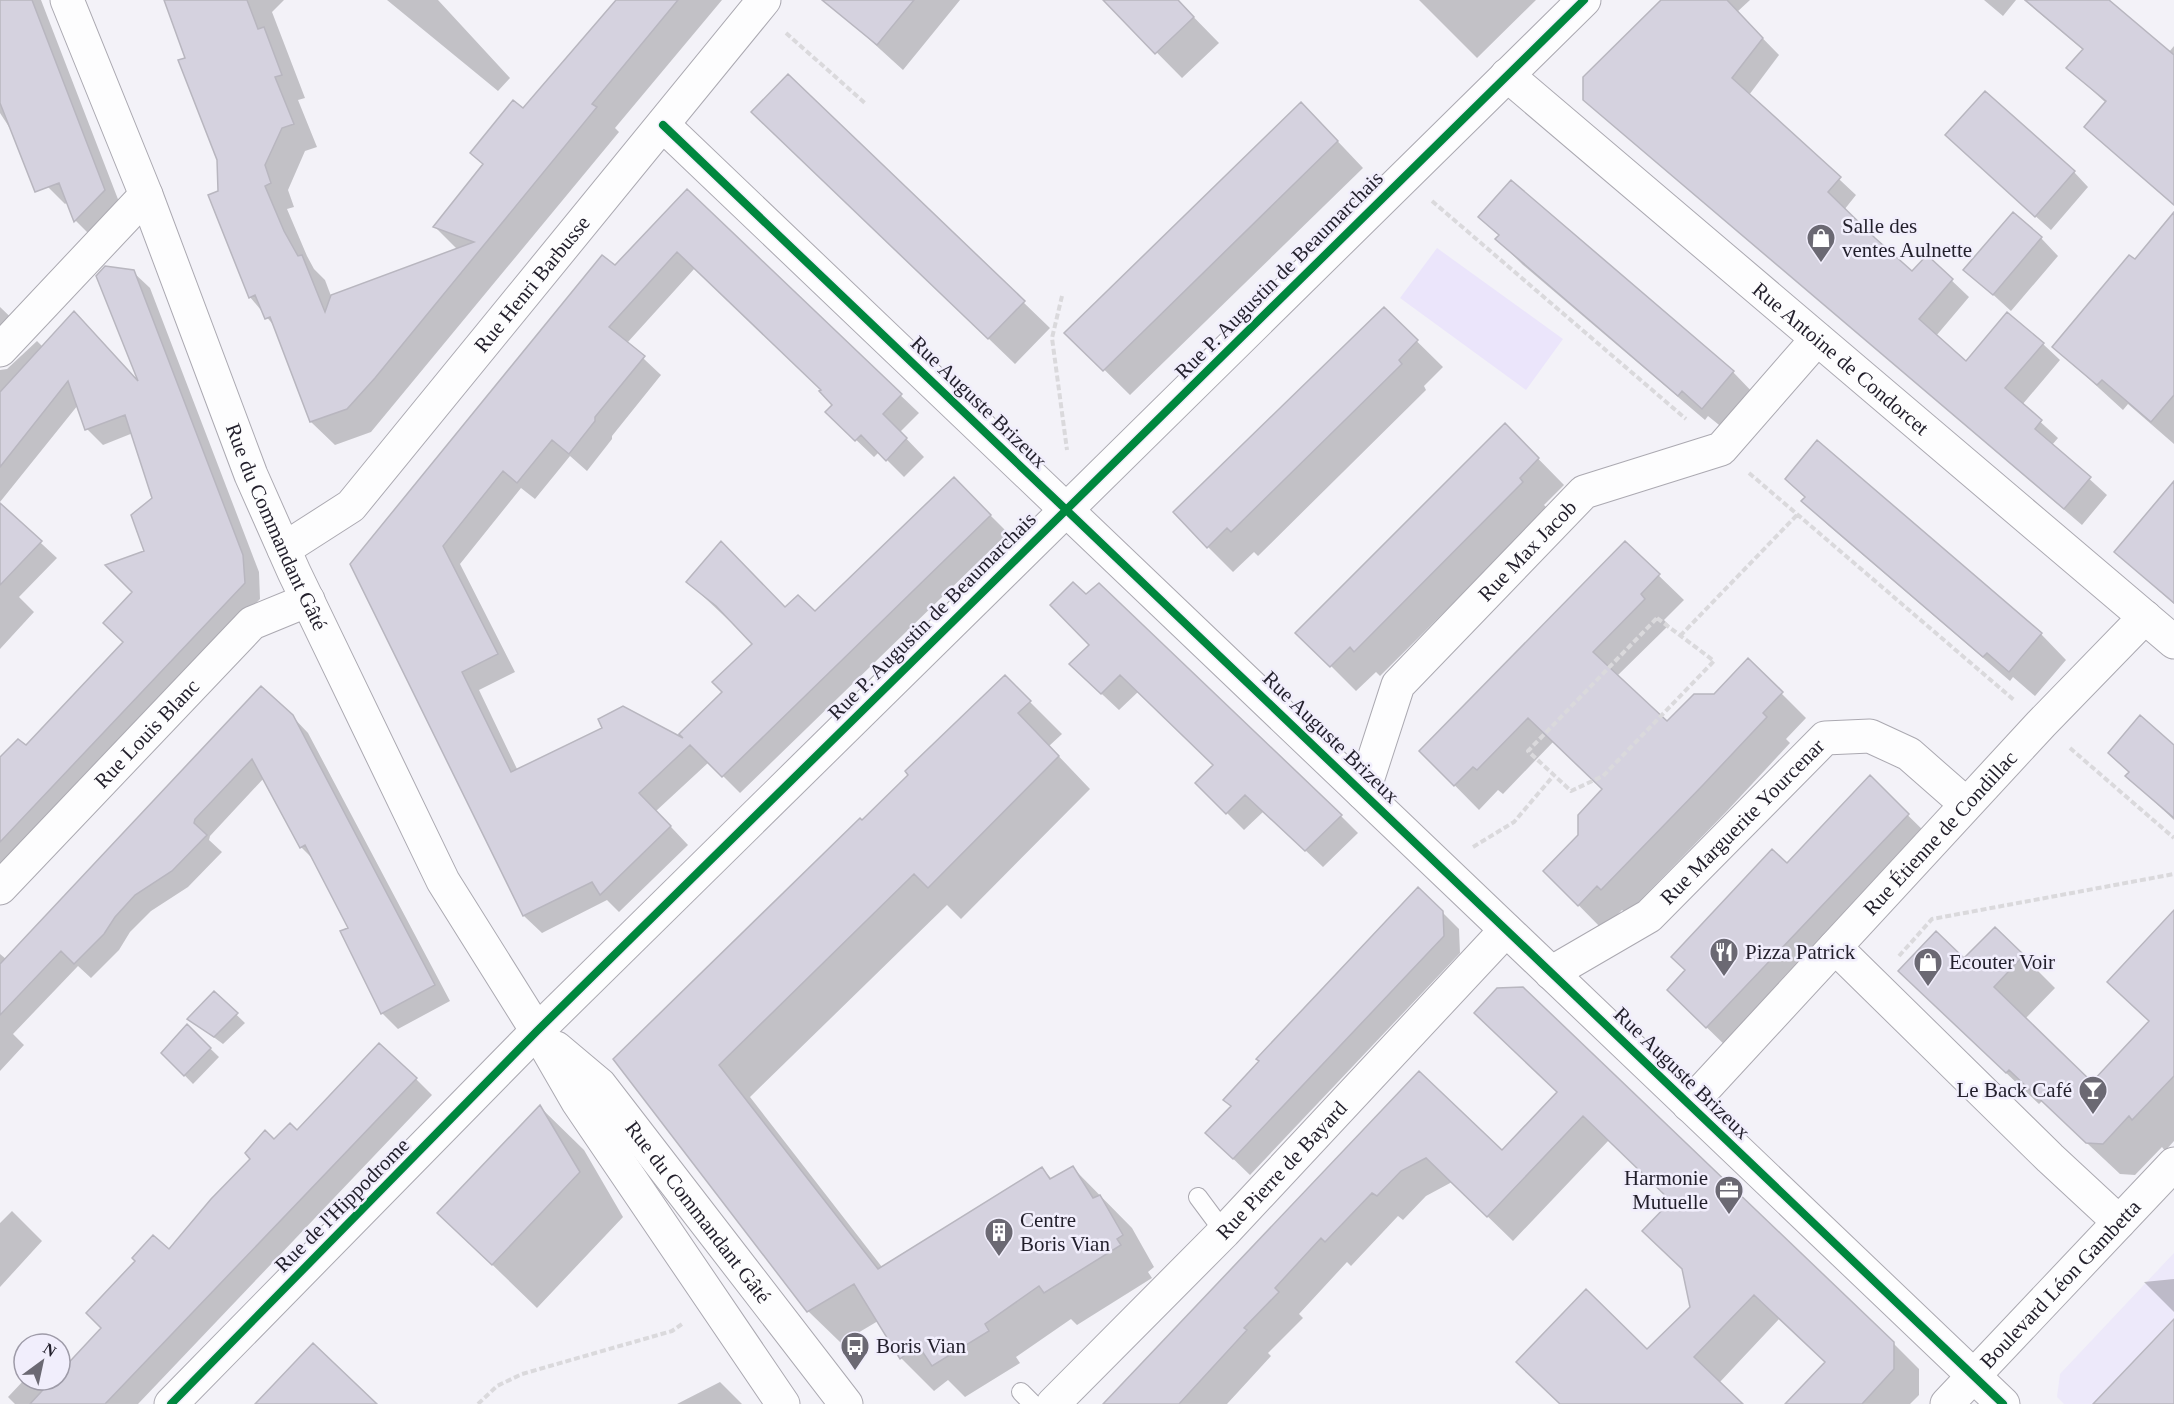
<svg xmlns="http://www.w3.org/2000/svg" width="2174" height="1404" font-family="Georgia,serif">
	<style>
		.built { fill: #ede9fa }
		.green { fill: #ebe5fb }
		.shadow { fill: #0003 }
		.building { fill: #d5d2df; stroke: #b8b6bf; stroke-width: 1.5 }
		.lines { fill: none; stroke-linecap: round; stroke-linejoin: round }
		.service-casing { stroke: #aba9b1; stroke-width: 20 }
		.minor-casing { stroke: #aba9b1; stroke-width: 35 }
		.tertiary-casing { stroke: #aba9b1; stroke-width: 35 }
		.path { stroke: #dad9dc; stroke-width: 4; stroke-dasharray: 6 3; stroke-linecap: butt }
		.service { stroke: #fdfdfe; stroke-width: 18 }
		.minor { stroke: #fdfdfe; stroke-width: 33 }
		.tertiary { stroke: #fdfdfe; stroke-width: 33 }
		.cycleway-casing { stroke: #f1eefc; stroke-width: 11 }
		.cycleway { stroke: #00873e; stroke-width: 8 }
		.labels { text-anchor: middle; dominant-baseline: central; stroke-width: 5; stroke-linejoin: round; paint-order: stroke }
		.poi-label { font-size: 21px; fill: #221f2b; stroke: #f1eefc; text-anchor: start }
		.street-label { font-size: 21px; fill: #221f2b; stroke: #f1eefc }
	</style>
	<rect width="100%" height="100%" fill="#f3f2f8"/>
	<path class="built" d="M 2174,1253 L 2174,1404 L 2064,1404 L 2057,1397 L 2060,1374 Z"/>
	<path class="green" d="M 1437,248 L 1563,339 L 1526,390 L 1400,298 Z"/>
	<path class="shadow" d="M 0,0 L 41,0 L 121,207 L 92,237 L 76,221 L 68,202 L 65,204 L 48,187 L 0,113 Z
		M 171,0 L 284,0 L 272,12 L 305,98 L 298,100 L 317,147 L 305,151 L 288,190 L 294,207 L 287,209 L 307,256 L 314,269 L 325,280 L 331,296 L 457,249 L 435,227 L 484,165 L 472,153 L 523,110 L 616,0 L 722,0 L 615,128 L 619,132 L 371,432 L 335,445 L 311,422 L 275,327 L 250,297 L 220,192 L 218,160 Z
		M 387,0 L 438,0 L 510,78 L 498,91 Z
		M 845,0 L 960,0 L 903,70 L 837,10 Z
		M 1105,0 L 1177,0 L 1219,43 L 1182,78 Z
		M 1419,0 L 1536,0 L 1477,58 Z
		M 1663,0 L 1750,0 L 1737,12 L 1779,55 L 1749,95 L 1856,195 L 1844,210 L 1912,273 L 1927,257 L 1969,297 L 1936,336 L 1966,363 L 2043,344 L 2060,360 L 2022,405 L 2058,438 L 2052,445 L 2107,495 L 2082,525 L 1585,100 Z
		M 1984,0 L 2016,0 L 2003,16 Z
		M 2024,0 L 2107,0 L 2169,52 L 2174,46 L 2174,205 L 2086,127 L 2106,103 L 2068,68 L 2083,50 Z
		M 788,76 L 1050,328 L 1015,364 L 779,137 Z
		M 1327,130 L 1363,168 L 1130,395 L 1067,333 Z
		M 1962,150 L 2074,172 L 2088,187 L 2051,230 Z
		M 687,191 L 919,413 L 900,432 L 924,457 L 904,477 L 879,452 L 874,457 L 827,412 L 834,405 L 823,390 L 695,268 L 627,343 L 661,375 L 612,436 L 612,439 L 587,471 L 570,456 L 535,499 L 521,488 L 460,564 L 515,672 L 479,690 L 518,771 L 689,743 L 754,644 L 688,582 L 785,609 L 815,614 L 954,479 L 1008,533 L 740,793 L 709,762 L 656,811 L 688,845 L 619,912 L 607,900 L 542,933 L 524,916 L 352,564 L 615,267 Z
		M 1481,217 L 1733,372 L 1758,398 L 1729,433 L 1708,416 L 1705,420 L 1523,265 L 1497,239 L 1500,236 Z
		M 2174,233 L 2174,444 L 2128,404 L 2123,410 L 2054,347 L 2135,261 Z
		M 2041,238 L 2058,256 L 2011,311 L 1966,270 Z
		M 133,272 L 150,288 L 259,572 L 260,599 L 0,875 L 0,759 L 26,747 L 124,642 L 146,552 L 154,498 L 133,433 L 103,445 L 87,429 L 78,405 L 0,502 L 0,370 L 7,369 L 37,341 L 43,347 L 141,385 Z
		M 0,307 L 24,330 L 0,358 Z
		M 1384,309 L 1443,367 L 1424,386 L 1426,390 L 1258,556 L 1254,552 L 1233,572 L 1208,547 Z
		M 1505,425 L 1564,485 L 1544,505 L 1548,509 L 1380,676 L 1376,672 L 1356,691 L 1298,633 Z
		M 1803,501 L 2041,634 L 2066,660 L 2035,696 L 2013,677 L 2010,681 L 1829,526 Z
		M 0,505 L 57,558 L 19,597 L 34,612 L 0,649 Z
		M 2174,519 L 2174,604 L 2116,552 Z
		M 1625,543 L 1684,600 L 1664,620 L 1669,625 L 1617,676 L 1667,723 L 1715,695 L 1748,660 L 1806,718 L 1786,739 L 1790,743 L 1728,810 L 1627,914 L 1622,910 L 1603,930 L 1545,871 L 1580,836 L 1604,789 L 1554,741 L 1503,794 L 1498,790 L 1479,810 L 1421,751 Z
		M 1091,645 L 1341,816 L 1358,833 L 1323,867 L 1264,811 L 1244,830 L 1197,783 L 1215,765 L 1139,691 L 1119,710 L 1088,681 Z
		M 1005,677 L 1062,734 L 1049,746 L 1090,789 L 961,919 L 947,905 L 750,1097 L 882,1267 L 1042,1169 L 1053,1180 L 1073,1168 L 1132,1228 L 1154,1267 L 1148,1272 L 1152,1278 L 1077,1325 L 1071,1319 L 1016,1357 L 1020,1363 L 965,1397 L 948,1380 L 934,1391 L 902,1359 L 878,1321 L 841,1343 L 808,1311 L 615,1059 L 862,822 Z
		M 292,716 L 308,733 L 450,1001 L 398,1029 L 382,1013 L 350,928 L 314,860 L 301,847 L 264,778 L 210,836 L 209,840 L 222,852 L 188,887 L 151,911 L 130,932 L 119,950 L 91,978 L 78,966 L 13,1034 L 24,1045 L 0,1071 L 0,954 L 6,959 Z
		M 2174,747 L 2174,820 L 2127,776 L 2130,773 L 2110,753 Z
		M 1870,778 L 1934,841 L 1732,1052 L 1695,1016 L 1787,865 Z
		M 1442,912 L 1459,929 L 1460,953 L 1250,1175 L 1224,1150 Z
		M 2174,912 L 2174,1141 L 2165,1151 L 2162,1147 L 2135,1175 L 2120,1174 L 2042,1101 L 2039,1104 L 1932,1003 L 1964,960 L 2023,956 L 2055,988 L 2025,1019 L 2093,1084 L 2150,1022 Z
		M 214,993 L 245,1023 L 223,1044 L 189,1019 Z
		M 187,1026 L 219,1057 L 193,1084 L 163,1053 Z
		M 1419,1073 L 1502,1153 L 1559,1092 L 1893,1343 L 1919,1369 L 1919,1395 L 1910,1404 L 1787,1404 L 1826,1363 L 1780,1318 L 1719,1383 L 1741,1404 L 1561,1404 L 1647,1351 L 1691,1307 L 1673,1201 L 1609,1140 L 1513,1241 L 1452,1182 L 1426,1196 L 1403,1220 L 1398,1216 L 1351,1266 L 1347,1262 L 1299,1314 L 1303,1318 L 1268,1353 L 1271,1356 L 1227,1404 L 1106,1404 Z
		M 416,1079 L 432,1095 L 138,1404 L 15,1404 L 8,1397 L 24,1380 L 37,1380 L 46,1389 L 54,1380 L 60,1380 L 60,1374 L 275,1141 Z
		M 540,1107 L 584,1150 L 623,1217 L 537,1308 L 439,1213 Z
		M 12,1211 L 42,1241 L 0,1287 L 0,1223 Z
		M 2174,1279 L 2174,1312 L 2144,1282 Z
		M 720,1382 L 742,1404 L 677,1404 Z"/>
	<path class="building" d="M 0,0 L 32,0 L 105,190 L 74,222 L 59,183 L 35,192 L 0,103 Z
		M 164,0 L 247,0 L 258,29 L 264,27 L 282,75 L 275,77 L 294,124 L 282,128 L 265,165 L 271,183 L 265,186 L 284,231 L 298,256 L 302,255 L 325,312 L 331,295 L 474,242 L 433,227 L 483,164 L 470,153 L 513,100 L 523,108 L 616,0 L 678,0 L 592,104 L 597,107 L 375,378 L 347,409 L 310,422 L 270,317 L 265,319 L 255,295 L 249,298 L 208,195 L 218,191 L 217,160 L 178,60 L 185,58 Z
		M 822,0 L 914,0 L 877,45 Z
		M 1103,0 L 1178,0 L 1194,17 L 1155,54 Z
		M 1661,0 L 1727,0 L 1763,38 L 1732,78 L 1841,177 L 1828,192 L 1875,238 L 1912,271 L 1927,255 L 1953,279 L 1919,319 L 1966,361 L 2007,312 L 2044,343 L 2005,388 L 2042,420 L 2035,429 L 2091,477 L 2064,509 L 1583,100 L 1583,77 Z
		M 2025,0 L 2109,0 L 2174,55 L 2174,205 L 2084,127 L 2106,101 L 2066,68 L 2083,49 Z
		M 788,74 L 1025,301 L 988,339 L 751,112 Z
		M 1985,91 L 2075,171 L 2035,217 L 1945,135 Z
		M 1301,102 L 1338,141 L 1103,371 L 1064,333 Z
		M 1511,180 L 1734,371 L 1702,409 L 1682,391 L 1678,396 L 1495,239 L 1499,235 L 1478,217 Z
		M 687,189 L 902,394 L 883,414 L 907,438 L 886,461 L 861,435 L 855,441 L 825,412 L 832,405 L 819,391 L 821,390 L 677,252 L 609,327 L 645,356 L 595,417 L 595,421 L 569,454 L 552,440 L 517,483 L 503,471 L 443,546 L 498,654 L 462,672 L 511,772 L 602,728 L 598,719 L 623,706 L 683,738 L 679,734 L 722,692 L 712,682 L 752,644 L 716,606 L 686,582 L 721,541 L 785,607 L 798,595 L 815,611 L 954,477 L 991,515 L 722,777 L 690,745 L 639,793 L 671,826 L 600,895 L 592,882 L 523,916 L 350,564 L 602,255 L 615,265 Z
		M 2013,212 L 2042,237 L 1993,295 L 1963,270 Z
		M 2174,212 L 2174,395 L 2151,422 L 2102,380 L 2097,385 L 2052,347 L 2129,255 L 2135,259 Z
		M 105,266 L 134,270 L 243,555 L 245,583 L 0,842 L 0,757 L 18,739 L 26,745 L 123,642 L 103,623 L 132,592 L 105,565 L 144,551 L 131,515 L 152,498 L 125,415 L 85,430 L 68,381 L 0,467 L 0,392 L 74,311 L 138,381 L 96,276 Z
		M 1384,307 L 1418,340 L 1399,360 L 1402,364 L 1231,532 L 1227,528 L 1207,548 L 1173,512 Z
		M 1505,423 L 1539,458 L 1520,478 L 1523,482 L 1354,652 L 1350,647 L 1330,667 L 1295,633 Z
		M 1817,440 L 2042,633 L 2009,672 L 1987,653 L 1983,657 L 1801,501 L 1805,497 L 1785,479 Z
		M 2174,481 L 2174,603 L 2114,552 Z
		M 0,503 L 42,541 L 0,585 Z
		M 1625,541 L 1660,574 L 1641,594 L 1645,599 L 1593,652 L 1667,721 L 1694,694 L 1714,694 L 1748,658 L 1783,692 L 1763,713 L 1767,717 L 1703,785 L 1601,890 L 1597,886 L 1578,906 L 1543,871 L 1578,835 L 1578,815 L 1602,789 L 1528,718 L 1477,770 L 1473,767 L 1454,786 L 1419,751 Z
		M 1073,582 L 1086,594 L 1099,583 L 1342,815 L 1305,851 L 1245,795 L 1226,814 L 1195,783 L 1213,765 L 1120,675 L 1101,694 L 1069,664 L 1089,645 L 1050,605 Z
		M 1005,675 L 1031,701 L 1018,713 L 1059,756 L 928,888 L 914,874 L 719,1065 L 878,1269 L 1042,1167 L 1050,1179 L 1073,1166 L 1093,1198 L 1100,1195 L 1123,1235 L 1117,1239 L 1121,1245 L 1044,1293 L 1039,1286 L 985,1324 L 989,1331 L 932,1366 L 918,1345 L 900,1359 L 854,1284 L 807,1312 L 613,1059 L 860,818 L 862,820 L 908,775 L 905,771 Z
		M 261,686 L 293,715 L 435,985 L 381,1014 L 340,931 L 348,928 L 305,845 L 300,848 L 252,759 L 195,819 L 194,823 L 207,835 L 172,871 L 135,895 L 115,917 L 104,934 L 74,964 L 61,951 L 0,1015 L 0,964 Z
		M 2140,715 L 2174,745 L 2174,818 L 2125,776 L 2129,772 L 2108,753 Z
		M 1870,775 L 1909,814 L 1706,1028 L 1667,990 L 1685,970 L 1671,957 L 1772,849 L 1787,863 Z
		M 1418,887 L 1443,911 L 1444,936 L 1233,1159 L 1205,1133 L 1231,1106 L 1223,1100 L 1259,1061 L 1256,1059 Z
		M 2174,910 L 2174,1076 L 2132,1120 L 2129,1116 L 2103,1144 L 2086,1143 L 2009,1070 L 2006,1073 L 1898,971 L 1936,931 L 1964,958 L 1995,927 L 2024,955 L 1994,987 L 2092,1082 L 2149,1021 L 2107,982 Z
		M 1523,987 L 1894,1342 L 1894,1369 L 1862,1404 L 1785,1404 L 1825,1362 L 1754,1295 L 1694,1357 L 1743,1404 L 1560,1404 L 1516,1362 L 1586,1289 L 1647,1349 L 1690,1307 L 1682,1269 L 1642,1231 L 1671,1201 L 1583,1116 L 1487,1217 L 1426,1158 L 1401,1171 L 1377,1196 L 1372,1193 L 1325,1242 L 1321,1238 L 1275,1288 L 1279,1292 L 1244,1328 L 1247,1330 L 1179,1404 L 1103,1404 L 1419,1071 L 1502,1150 L 1557,1092 L 1474,1013 L 1497,988 Z
		M 214,991 L 238,1013 L 214,1037 L 187,1019 Z
		M 187,1024 L 211,1048 L 184,1076 L 161,1053 Z
		M 379,1043 L 417,1078 L 105,1404 L 30,1404 L 52,1380 L 60,1380 L 60,1372 L 101,1328 L 86,1313 L 135,1261 L 132,1258 L 153,1235 L 169,1249 L 211,1199 L 250,1159 L 245,1153 L 265,1130 L 274,1139 L 290,1123 L 297,1130 Z
		M 540,1105 L 580,1172 L 492,1265 L 437,1213 Z
		M 2174,1319 L 2174,1404 L 2093,1404 Z
		M 313,1343 L 377,1404 L 255,1404 Z"/>
	<g class="lines">
		<g class="service-casing">
			<path id="service" d="M 1198,1197 L 1224,1232
				M 1021,1392 L 1033,1404"/>
		</g>
		<g class="minor-casing">
			<g id="minor">
				<path id="s1" d="M 1507,75 L 2174,642"/>
				<path d="M 663,125 L 2003,1404"/>
				<path d="M 0,350 L 146,195"/>
				<path id="s2" d="M 284,549 L 351,506 L 764,0"/>
				<path id="s3" d="M 1363,793 L 1398,685 L 1584,492 L 1721,449 L 1817,339"/>
				<path id="s4" d="M 0,888 L 252,623 L 308,600"/>
				<path d="M 1835,947 L 2050,1158 L 2119,1222"/>
				<path id="s5" d="M 1551,973 L 1649,916 L 1825,738 L 1870,736 L 1909,754 L 1966,804"/>
				<path d="M 537,1031 L 1584,0"/>
				<path id="s6" d="M 1689,1105 L 2041,724 L 2145,617"/>
				<path id="s7" d="M 1053,1404 L 1224,1232 L 1506,930"/>
			</g>
		</g>
		<g class="tertiary-casing">
			<g id="tertiary">
				<path id="s8" d="M 67,0 L 146,195 L 251,475 L 294,572 L 443,881 L 537,1031 L 578,1102 L 783,1404"/>
				<path id="s9" d="M 556,1048 L 600,1085 L 846,1404"/>
				<path d="M 171,1404 L 537,1031"/>
				<path id="s10" d="M 1947,1404 L 2174,1164"/>
			</g>
		</g>
		<path class="path" d="M 786,33 L 866,104
			M 1432,201 L 1686,419
			M 1062,296 L 1052,338 L 1067,450
			M 1749,473 L 2014,700
			M 1657,618 L 1714,661 L 1603,776 L 1571,791 L 1528,751 Z
			M 1680,636 L 1797,515
			M 2070,748 L 2174,838
			M 1473,847 L 1514,822 L 1554,775
			M 1899,956 L 1932,919 L 2174,874
			M 478,1404 L 497,1386 L 522,1374 L 672,1331 L 682,1324"/>
		<use href="#service" class="service"/>
		<use href="#minor" class="minor"/>
		<use href="#tertiary" class="tertiary"/>
		<g class="cycleway-casing">
			<path id="cycleway" d="M 663,125 L 2003,1404
				M 171,1404 L 537,1031 L 1584,0"/>
		</g>
		<use href="#cycleway" class="cycleway"/>
	</g>
	<defs>
		<g id="shop-pin" transform="scale(1.5)"><path d="M0 17L-7.5 6A9.5 9.5 0 1 1 7.5 6Z" fill="#6b6973" stroke="#f1eefc"/><path d="M-5-2.5h2.3a2.7 3.5 0 0 1 5.4 0H5L5.5 6h-11ZM-1.5-2.5h3a1.5 2.3 0 0 0-3 0Z" fill="#fff"/></g>
		<g id="restaurant-pin" transform="scale(1.5)"><path d="M0 17L-7.5 6A9.5 9.5 0 1 1 7.5 6Z" fill="#6b6973" stroke="#f1eefc"/><path d="M-5-6h1v4h1v-4h1v4h1v-4h1v5L-1.5 .5V6h-2V.5L-5-1ZM5-6V6H3V1.5H1.5Q1.5-4 5-6Z" fill="#fff"/></g>
		<g id="bar-pin" transform="scale(1.5)"><path d="M0 17L-7.5 6A9.5 9.5 0 1 1 7.5 6Z" fill="#6b6973" stroke="#f1eefc"/><path d="M-6-5H6L.8 .8V4.5H3.5V6h-7V4.5H-.8V.8Z" fill="#fff"/></g>
		<g id="office-pin" transform="scale(1.5)"><path d="M0 17L-7.5 6A9.5 9.5 0 1 1 7.5 6Z" fill="#6b6973" stroke="#f1eefc"/><path d="M-6-3h4V-5.5h4V-3h4V5H-6ZM-1-4.5V-3h2v-1.5ZM-6 0V1H6V0Z" fill="#fff"/></g>
		<g id="building-pin" transform="scale(1.5)"><path d="M0 17L-7.5 6A9.5 9.5 0 1 1 7.5 6Z" fill="#6b6973" stroke="#f1eefc"/><path d="M-4-6H4V6H1V3H-1V6H-4ZM-2.5-4.3h1.7v1.8h-1.7ZM.8-4.3h1.7v1.8H.8ZM-2.5-1h1.7V.8h-1.7ZM.8-1h1.7V.8H.8Z" fill="#fff"/></g>
		<g id="bus-pin" transform="scale(1.5)"><path d="M0 17L-7.5 6A9.5 9.5 0 1 1 7.5 6Z" fill="#6b6973" stroke="#f1eefc"/><path d="M-5-6H5V4H4V6H2V4H-2V6H-4V4H-5ZM-3.5-4V0h7V-4ZM-3.5 1.2v1.5H-2V1.2ZM2 1.2v1.5H3.5V1.2Z" fill="#fff"/></g>
	</defs>
	<g fill-rule="evenodd">
		<use href="#shop-pin" x="1821" y="238"/>
		<use href="#restaurant-pin" x="1724" y="952"/>
		<use href="#shop-pin" x="1928" y="962"/>
		<use href="#bar-pin" x="2093" y="1090"/>
		<use href="#office-pin" x="1729" y="1190"/>
		<use href="#building-pin" x="999" y="1232"/>
		<use href="#bus-pin" x="855" y="1346"/>
	</g>
	<g class="labels">
		<g class="poi-label">
			<text x="1842" y="226">Salle des<tspan x="1842" dy="24">ventes Aulnette</tspan></text>
			<text x="1745" y="952">Pizza Patrick</text>
			<text x="1949" y="962">Ecouter Voir</text>
			<text x="2072" y="1090" text-anchor="end">Le Back Café</text>
			<text x="1708" y="1178" text-anchor="end">Harmonie<tspan x="1708" dy="24">Mutuelle</tspan></text>
			<text x="1020" y="1220">Centre<tspan x="1020" dy="24">Boris Vian</tspan></text>
			<text x="876" y="1346">Boris Vian</text>
		</g>
		<g class="street-label">
			<text transform="translate(1279 275) rotate(-45)">Rue P. Augustin de Beaumarchais</text>
			<text stroke="none"><textPath href="#s2" startOffset="366">Rue Henri Barbusse</textPath></text>
			<text stroke="none"><textPath href="#s1" startOffset="438">Rue Antoine de Condorcet</textPath></text>
			<text transform="translate(979 402) rotate(44)">Rue Auguste Brizeux</text>
			<text stroke="none"><textPath href="#s8" startOffset="567">Rue du Commandant Gâté</textPath></text>
			<text stroke="none"><textPath href="#s3" startOffset="300">Rue Max Jacob</textPath></text>
			<text transform="translate(932 616) rotate(-45)">Rue P. Augustin de Beaumarchais</text>
			<text stroke="none"><textPath href="#s4" startOffset="213">Rue Louis Blanc</textPath></text>
			<text transform="translate(1331 737) rotate(44)">Rue Auguste Brizeux</text>
			<text stroke="none"><textPath href="#s5" startOffset="246">Rue Marguerite Yourcenar</textPath></text>
			<text stroke="none"><textPath href="#s6" startOffset="370">Rue Étienne de Condillac</textPath></text>
			<text transform="translate(1682 1073) rotate(44)">Rue Auguste Brizeux</text>
			<text stroke="none"><textPath href="#s7" startOffset="327">Rue Pierre de Bayard</textPath></text>
			<text transform="translate(342 1205) rotate(-45)">Rue de l'Hippodrome</text>
			<text stroke="none"><textPath href="#s9" startOffset="218">Rue du Commandant Gâté</textPath></text>
			<text stroke="none"><textPath href="#s10" startOffset="165">Boulevard Léon Gambetta</textPath></text>
		</g>
	</g>
	<g transform="translate(42 1362) rotate(33)"><circle r="28" fill="#f1eefc" stroke="#9e9ba8" stroke-width="1.5"/>
	<path d="M0-4.5L10 22L0 15L-10 22Z" fill="#6b6973"/>
	<text y="-9" font-size="16" font-weight="bold" text-anchor="middle" fill="#221f2b">N</text>
	</g>
</svg>
